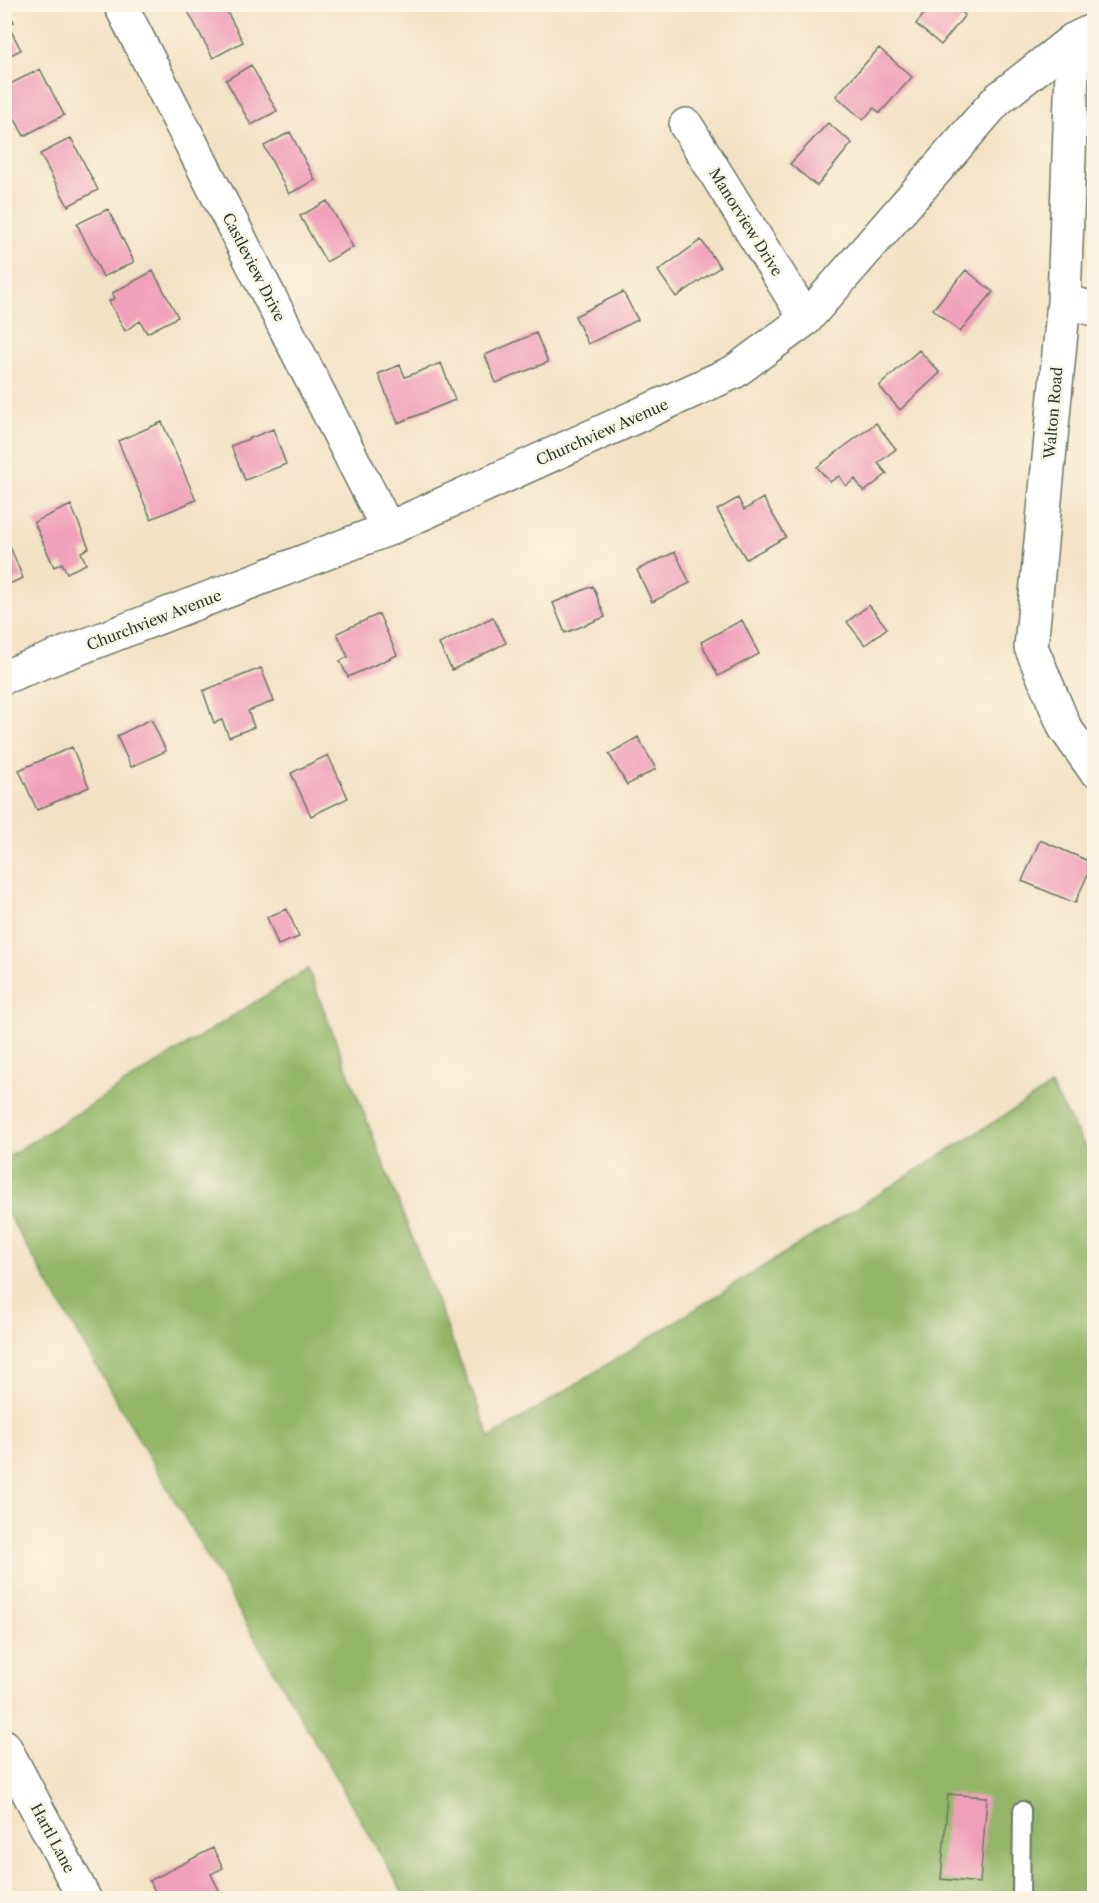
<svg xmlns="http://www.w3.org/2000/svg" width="1099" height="1903" font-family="'Libre Caslon Text',serif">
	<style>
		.forest { fill: #94b669; stroke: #5a7a4e; stroke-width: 1.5 }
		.building { fill: #ef9fb9 }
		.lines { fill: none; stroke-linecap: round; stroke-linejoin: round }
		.lane-casing { stroke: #697766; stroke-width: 20 }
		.street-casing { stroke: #697766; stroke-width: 36 }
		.secondary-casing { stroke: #697766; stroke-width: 36 }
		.lane { stroke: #fff; stroke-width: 16 }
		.street { stroke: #fff; stroke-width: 33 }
		.secondary { stroke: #fff; stroke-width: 33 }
		.labels { text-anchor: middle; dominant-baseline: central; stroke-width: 5; stroke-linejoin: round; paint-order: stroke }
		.street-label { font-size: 15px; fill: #1f3d34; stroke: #fcf5e5 }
	</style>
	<rect width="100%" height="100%" fill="#fcf5e5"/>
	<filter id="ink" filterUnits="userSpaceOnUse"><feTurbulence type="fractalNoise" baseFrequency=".0167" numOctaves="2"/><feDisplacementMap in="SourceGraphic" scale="12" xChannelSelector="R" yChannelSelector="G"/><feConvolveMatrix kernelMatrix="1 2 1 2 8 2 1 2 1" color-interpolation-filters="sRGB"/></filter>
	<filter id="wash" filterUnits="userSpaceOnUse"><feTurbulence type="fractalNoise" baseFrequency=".008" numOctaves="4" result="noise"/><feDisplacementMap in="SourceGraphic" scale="24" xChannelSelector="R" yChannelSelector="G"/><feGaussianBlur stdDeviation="1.35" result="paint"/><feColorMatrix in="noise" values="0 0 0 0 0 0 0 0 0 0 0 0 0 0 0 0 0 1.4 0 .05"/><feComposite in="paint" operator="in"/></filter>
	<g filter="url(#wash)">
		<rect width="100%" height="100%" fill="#f2e2c4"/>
		<path class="forest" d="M 308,969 L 490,1438 L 1051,1086 L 1094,1163 L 1094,1898 L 406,1898 L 5,1209 L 4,1159 Z"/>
		<g id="blocks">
			<path class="building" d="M 184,4 L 223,4 L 243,42 L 213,58 Z
				M 922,4 L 953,4 L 965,15 L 941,45 L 916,24 L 928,9 Z
				M 4,5 L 14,22 L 8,25 L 21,50 L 4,58 Z
				M 879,48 L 912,77 L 880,113 L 874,108 L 863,120 L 836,96 Z
				M 251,65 L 277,111 L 251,125 L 226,80 Z
				M 40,69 L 64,115 L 24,136 L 4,99 L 4,87 Z
				M 828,123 L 852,143 L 817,186 L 790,164 Z
				M 290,132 L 315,180 L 289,194 L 264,146 Z
				M 71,138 L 98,190 L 68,206 L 40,154 Z
				M 327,201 L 353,247 L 326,262 L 300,216 Z
				M 108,209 L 134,262 L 103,277 L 77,224 Z
				M 701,240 L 720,267 L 676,297 L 658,271 Z
				M 966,270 L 993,292 L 960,332 L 933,309 Z
				M 153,271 L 178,317 L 147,333 L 140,321 L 125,331 L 109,301 L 115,298 L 112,293 Z
				M 623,292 L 638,320 L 588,344 L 575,316 Z
				M 536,333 L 548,362 L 496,383 L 485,355 Z
				M 919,350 L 940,373 L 900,410 L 879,386 Z
				M 441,363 L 455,400 L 398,423 L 378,374 L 400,365 L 405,377 Z
				M 162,422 L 196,500 L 151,519 L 118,441 Z
				M 876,423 L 896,449 L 878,463 L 887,474 L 864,492 L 855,479 L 846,486 L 839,476 L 830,482 L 817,467 Z
				M 273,429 L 286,464 L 245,480 L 231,446 Z
				M 738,498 L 744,510 L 763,498 L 786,537 L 746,559 L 717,510 Z
				M 71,505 L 89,548 L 81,552 L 86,564 L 67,573 L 62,563 L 54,567 L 34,522 Z
				M 7,539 L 23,578 L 4,586 L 4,540 Z
				M 675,552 L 690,583 L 652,602 L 637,570 Z
				M 593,586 L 605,617 L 565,633 L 553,603 Z
				M 869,605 L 887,628 L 865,645 L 847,622 Z
				M 379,614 L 397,655 L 348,677 L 340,661 L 348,657 L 337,633 Z
				M 493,617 L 506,643 L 452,670 L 439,644 Z
				M 742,620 L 759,654 L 718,676 L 701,642 Z
				M 261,668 L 274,701 L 248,711 L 254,727 L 229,737 L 222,720 L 214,723 L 203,691 Z
				M 151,719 L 166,751 L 131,767 L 117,736 Z
				M 638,737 L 656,769 L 627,785 L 609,754 Z
				M 72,747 L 89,787 L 37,810 L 19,770 Z
				M 328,755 L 348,798 L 311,816 L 291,773 Z
				M 1040,840 L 1093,863 L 1075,903 L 1022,881 Z
				M 287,909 L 299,937 L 278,945 L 267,917 Z
				M 948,1794 L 987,1797 L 980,1883 L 941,1879 Z
				M 213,1848 L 223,1868 L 211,1874 L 223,1898 L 159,1898 L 149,1881 Z"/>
		</g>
	</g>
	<g filter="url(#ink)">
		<use href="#blocks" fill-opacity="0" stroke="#697766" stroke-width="1.5"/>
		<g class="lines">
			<g class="lane-casing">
				<path id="lane" d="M 1021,1898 L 1022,1810"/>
			</g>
			<g class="street-casing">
				<path id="street" d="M 120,4 L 388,529
					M 1073,40 L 1064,301 L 1031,647 L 1065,728 L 1094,769
					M 686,125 L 806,319
					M 1064,301 L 1094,309
					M 4,1746 L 84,1898"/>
			</g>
			<g class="secondary-casing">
				<path id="secondary" d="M 4,677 L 388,529 L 734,372 L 806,319 L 997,100 L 1073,40 L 1094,30"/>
			</g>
			<use href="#lane" class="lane"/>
			<use href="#street" class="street"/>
			<use href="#secondary" class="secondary"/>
		</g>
	</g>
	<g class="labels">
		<g class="street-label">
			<text transform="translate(746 222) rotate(58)">Manorview Drive</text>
			<text transform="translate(254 267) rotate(63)">Castleview Drive</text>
			<text transform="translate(1053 413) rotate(-85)">Walton Road</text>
			<text transform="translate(602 432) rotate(-24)">Churchview Avenue</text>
			<text transform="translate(154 620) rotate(-21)">Churchview Avenue</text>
			<text transform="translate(53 1838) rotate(62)">Hartl Lane</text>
		</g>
	</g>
	<rect width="1099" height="1903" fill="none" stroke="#fcf5e5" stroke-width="24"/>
</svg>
